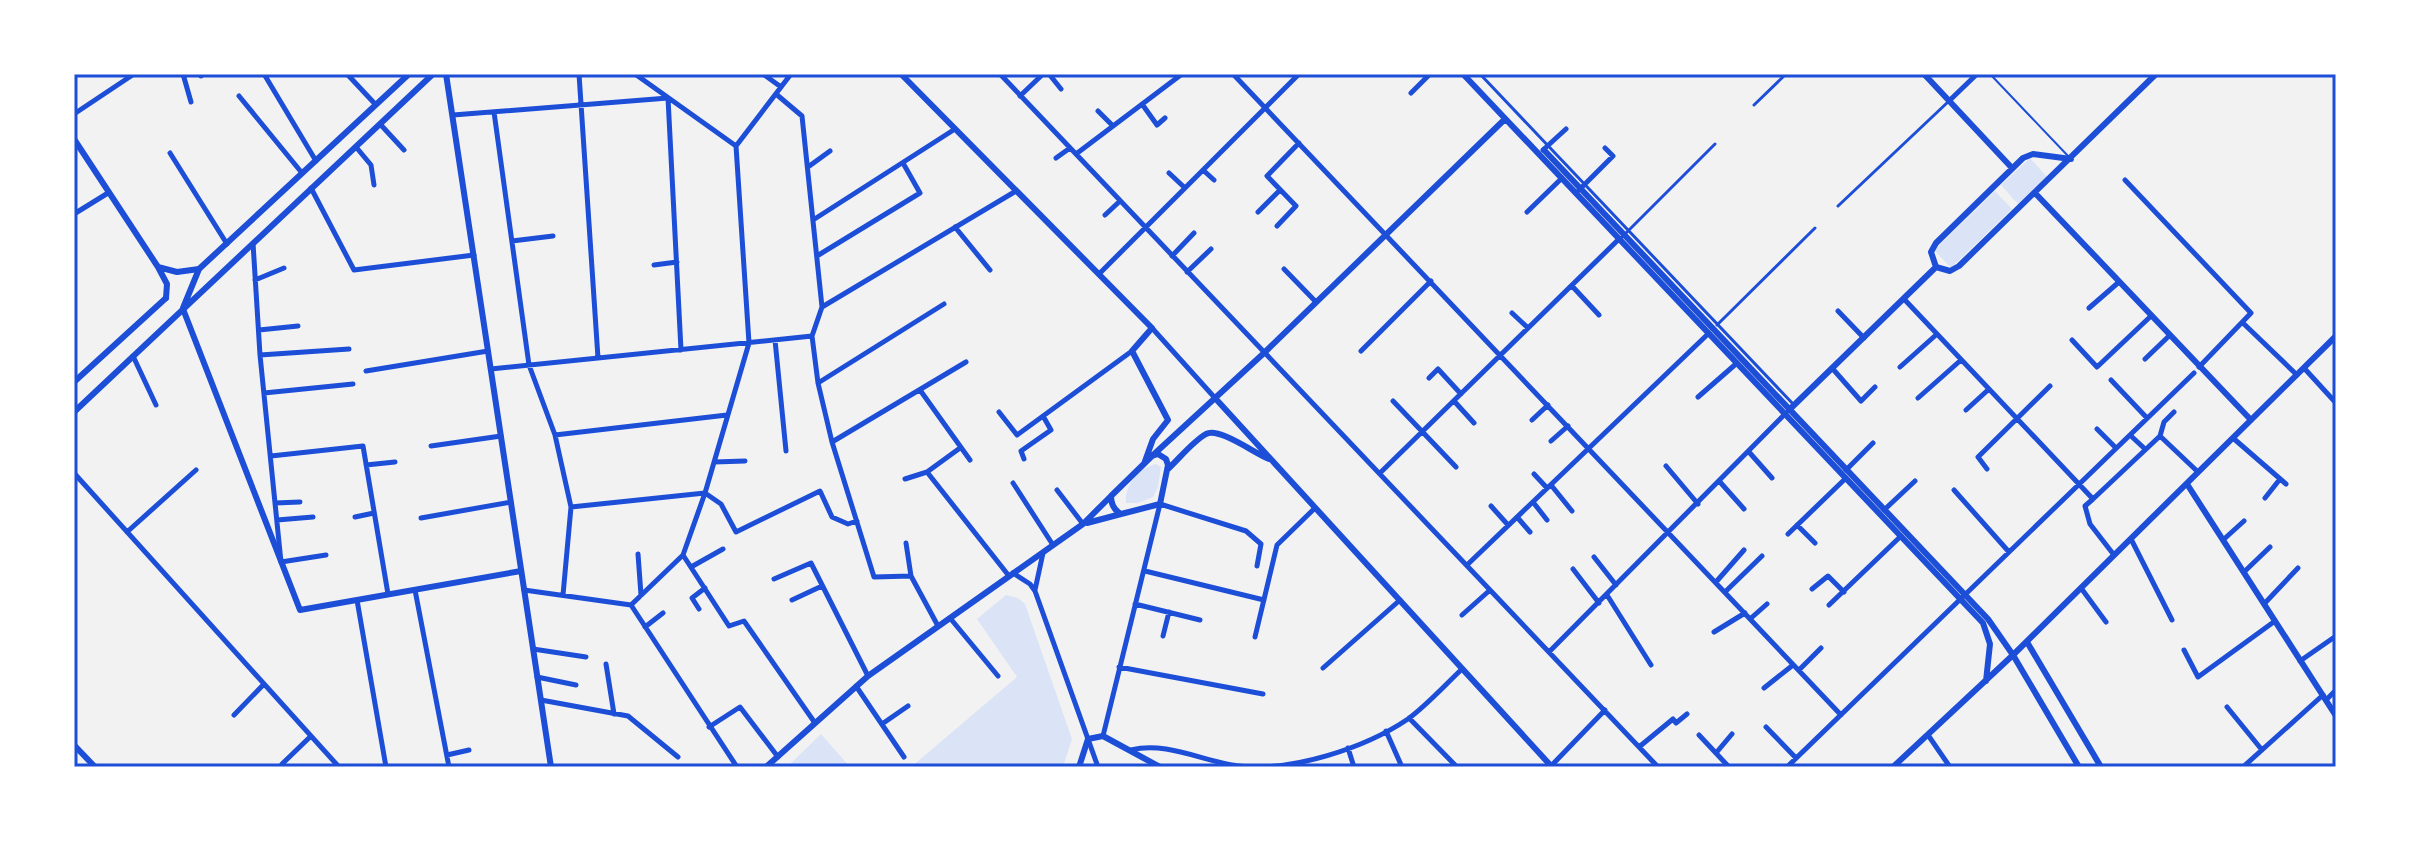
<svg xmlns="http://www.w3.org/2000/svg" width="2410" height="841" font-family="'Open Sans',sans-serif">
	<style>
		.green { fill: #dbe4f7 }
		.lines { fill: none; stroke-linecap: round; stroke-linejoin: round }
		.service { stroke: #1d4ed8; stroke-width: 2 }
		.pedestrian { stroke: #1d4ed8; stroke-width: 3 }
		.minor { stroke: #1d4ed8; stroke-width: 5 }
		.tertiary { stroke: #1d4ed8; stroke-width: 6 }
		.secondary { stroke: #1d4ed8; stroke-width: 6 }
		.neatline { fill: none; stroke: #1d4ed8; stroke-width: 3 }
	</style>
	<rect width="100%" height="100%" fill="#f2f2f2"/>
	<path class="green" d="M 2030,158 L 2047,177 L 2018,204 L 2001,185 Z
		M 1995,191 L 2012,209 L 1951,268 L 1934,250 Z
		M 1156,464 L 1161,467 L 1158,487 L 1153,497 L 1138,503 L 1126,503 C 1124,485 1139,468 1156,464 Z
		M 1006,595 L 1018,598 L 1025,604 L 1072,739 L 1063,767 L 911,767 L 1017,677 L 977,619 Z
		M 821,734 L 850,767 L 787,767 Z"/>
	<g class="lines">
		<path class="service" d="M 1990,74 L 2069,157"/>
		<path class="pedestrian" d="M 1480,74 L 1794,405
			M 1754,105 L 1786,74
			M 1838,206 L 1949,101
			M 1620,239 L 1715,144
			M 1717,325 L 1815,228"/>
		<path class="minor" d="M 183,74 L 191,102
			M 201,74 L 201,76
			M 264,74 L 316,161
			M 347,74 L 376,105
			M 579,74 L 598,358
			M 635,74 L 736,146
			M 763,74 L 781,87
			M 1000,74 L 1658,767
			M 1049,74 L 1061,89
			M 1233,74 L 1841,715
			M 1411,93 L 1430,74
			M 776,94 L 802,116 L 822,307 L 812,336 L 818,383 L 832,442 L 874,577 L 911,576 L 938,626
			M 239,96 L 302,173
			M 1020,96 L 1043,74
			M 1949,101 L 1977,74
			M 1142,104 L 1157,125 L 1165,118
			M 1098,111 L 1113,126
			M 494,112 L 529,365 L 555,435 L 571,507 L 563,595
			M 74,114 L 134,74
			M 453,115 L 668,98 L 681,350
			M 380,124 L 404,150
			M 736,146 L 791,74
			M 356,147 L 371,165 L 374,185
			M 1543,150 L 1566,129
			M 170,153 L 227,244
			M 1076,154 L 1182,74
			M 1056,158 L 1070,148
			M 808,167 L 830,151
			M 1203,170 L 1214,180
			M 1169,173 L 1185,188
			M 2125,180 L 2251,313 L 2199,367
			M 311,188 L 354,270 L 474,255
			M 1579,190 L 1613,156 L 1605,148
			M 1258,212 L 1280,190
			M 1527,212 L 1562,178
			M 74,214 L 108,193
			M 1105,215 L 1120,201
			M 813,220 L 955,129
			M 1277,226 L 1296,206 L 1267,176 L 1299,143
			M 955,227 L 990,270
			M 512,241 L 553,236
			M 253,243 L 260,355 L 281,562 L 326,555
			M 817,256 L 920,193 L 903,163
			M 1172,256 L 1194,233
			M 654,265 L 677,262
			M 1284,269 L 1316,302
			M 1187,272 L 1211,249
			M 1099,274 L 1299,74
			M 255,280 L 284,268
			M 1572,286 L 1599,315
			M 1904,299 L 2093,499 L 2085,506 L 2090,524 L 2114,555
			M 822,307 L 1016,191
			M 2089,308 L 2119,282
			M 1838,311 L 1864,338
			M 1512,313 L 1528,328
			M 2243,323 L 2297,375
			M 1152,328 L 1215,398
			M 259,330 L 298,326
			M 775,340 L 786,451
			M 2072,340 L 2097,367 L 2151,316
			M 1361,351 L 1431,281
			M 260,355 L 349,349
			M 133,356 L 156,405
			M 2145,359 L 2170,335
			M 1900,367 L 1937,334
			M 1832,368 L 1861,401 L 1875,387
			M 2304,368 L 2336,403
			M 491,369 L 812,336
			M 366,371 L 488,351
			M 1429,378 L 1438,369 L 1461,394
			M 2111,380 L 2147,418
			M 818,383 L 944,304
			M 920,390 L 970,460
			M 264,393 L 353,384
			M 1698,397 L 1737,363
			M 1918,398 L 1961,360
			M 1393,401 L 1456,467
			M 1454,401 L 1474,423
			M 1966,410 L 1989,389
			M 999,412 L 1017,435 L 1132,351
			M 1532,420 L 1548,405
			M 2097,429 L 2116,448
			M 555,435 L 727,415
			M 2130,435 L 2145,449
			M 2160,436 L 2198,472
			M 2160,436 L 2164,422 L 2174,412
			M 2233,438 L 2286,484
			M 1551,441 L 1568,426
			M 832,442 L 966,362
			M 431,446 L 501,436
			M 960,448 L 927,472 L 1009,576
			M 1749,452 L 1772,478
			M 271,456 L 363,446 L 388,594
			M 1024,459 L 1021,451 L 1051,430 L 1043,416
			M 714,462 L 745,461
			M 366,465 L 395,462
			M 1666,466 L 1698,504
			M 1987,469 L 1978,457 L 2050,386
			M 1846,470 L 1873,443
			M 74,473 L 339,767
			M 1380,473 L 1619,239
			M 1534,474 L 1547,488
			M 905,479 L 927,472
			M 1720,482 L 1744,509
			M 1013,483 L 1053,545
			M 1551,485 L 1572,511
			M 1057,490 L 1083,524
			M 1954,490 L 2009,552
			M 2265,498 L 2280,479
			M 2093,499 L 2160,436
			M 1533,502 L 1547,520
			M 275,503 L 300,502
			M 1491,506 L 1508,525
			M 571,507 L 705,493 L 721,504 L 736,532 L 820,491 L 832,517 L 848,524 L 857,521
			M 1884,510 L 1915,481
			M 355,517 L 374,513
			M 1517,517 L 1530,532
			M 421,518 L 511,502
			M 277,520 L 313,517
			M 1797,525 L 1815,543
			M 127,532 L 196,470
			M 1788,534 L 1846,478
			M 2131,539 L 2172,620
			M 2223,540 L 2244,521
			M 906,543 L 911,576
			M 638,554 L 641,595
			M 683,555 L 729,626 L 744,621 L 815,723
			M 1594,557 L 1616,585
			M 1467,565 L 1709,333
			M 691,567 L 723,549
			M 1573,569 L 1599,603
			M 1145,571 L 1264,600
			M 2244,572 L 2270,547
			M 1013,573 L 1030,584 L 1035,591 L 1098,767
			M 774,579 L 811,563 L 868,676
			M 1716,582 L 1744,550
			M 2081,588 L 2106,622
			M 1812,589 L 1828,576 L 1844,592
			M 415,590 L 449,767
			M 524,590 L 631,605 L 683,555 L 705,493 L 749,343 L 736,146
			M 1035,590 L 1043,553
			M 1725,592 L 1762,556
			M 1607,595 L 1651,665
			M 357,600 L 386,767
			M 792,600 L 822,586
			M 1135,604 L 1200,620
			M 2264,604 L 2298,568
			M 631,605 L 737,767
			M 1829,605 L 1901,536
			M 699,609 L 692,598 L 705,588
			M 1462,615 L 1490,590
			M 950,618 L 998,676
			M 1750,619 L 1767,604
			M 645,627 L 663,613
			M 1714,632 L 1745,613
			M 1163,636 L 1169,612
			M 1255,637 L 1277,545 L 1315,508
			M 533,649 L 586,657
			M 2184,650 L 2198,677 L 2275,621
			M 1549,652 L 1785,414
			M 2300,661 L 2336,636
			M 606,664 L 614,714
			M 1119,667 L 1263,694
			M 1323,668 L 1400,600
			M 1799,670 L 1821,648
			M 537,677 L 576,685
			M 856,686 L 904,757
			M 1764,688 L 1793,665
			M 541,700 L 628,716 L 678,757
			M 2326,700 L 2336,690
			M 2227,707 L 2262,750
			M 234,715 L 264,684
			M 1409,718 L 1457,767
			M 882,724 L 908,706
			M 709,727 L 740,707 L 778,757
			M 1766,727 L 1796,758
			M 1386,731 L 1402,767
			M 1699,735 L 1729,767
			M 1928,735 L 1950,767
			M 1103,736 L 1160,504 L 1246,531 L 1261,544 L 1257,566
			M 1639,747 L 1673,719 L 1676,723 L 1687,714
			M 1348,748 L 1354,767
			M 1131,750 C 1167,741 1204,762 1239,766 C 1292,772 1365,748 1408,719 C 1427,705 1445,685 1462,669
			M 1716,753 L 1732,734
			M 447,755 L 469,750
			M 282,764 L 311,736
			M 1551,766 L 1605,710
			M 1787,767 L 2194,373
			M 2243,767 L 2323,695
			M 2333,767 L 2336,764"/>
		<path class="tertiary" d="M 901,74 L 1152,328 L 1132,351 L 1168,420 L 1153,439 L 1144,464
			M 1463,74 L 1983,623 L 1990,644 L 1986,681
			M 1924,74 L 2012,168
			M 74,139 L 158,267 L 167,284 L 166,298
			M 1544,150 L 1988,619 L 2013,655
			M 2071,159 L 2033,154 L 2023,158 L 1936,243 L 1931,252 L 1936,267 L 1950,271 L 1959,266 L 2156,74
			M 2035,193 L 2251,420
			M 158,267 L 177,272 L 199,269
			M 183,309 L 300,610 L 521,571
			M 1215,398 L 1552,767
			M 1789,410 L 1936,267
			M 1158,454 L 1166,459 L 1168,465 L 1160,504 L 1121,514 C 1114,510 1111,504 1111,496 L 1152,456 Z
			M 1152,456 L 1264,353 L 1505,119
			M 1168,469 C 1180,458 1192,442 1206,434 C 1219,427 1254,453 1269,459
			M 2187,484 L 2336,716
			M 1087,523 L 1121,514
			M 766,767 L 868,676 L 1083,524 L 1111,496
			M 1079,767 L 1088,739 L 1103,736 L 1160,767
			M 1893,767 L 2013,655 L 2336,336"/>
		<path class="secondary" d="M 446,74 L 551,767
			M 183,308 L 199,269 L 409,74
			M 74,382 L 166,298
			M 74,412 L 433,74
			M 2027,642 L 2101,767
			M 2013,655 L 2079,767
			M 74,745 L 95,767"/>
	</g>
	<rect width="2410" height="841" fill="none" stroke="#ffffff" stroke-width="152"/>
	<rect x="76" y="76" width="2258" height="689" class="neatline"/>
</svg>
